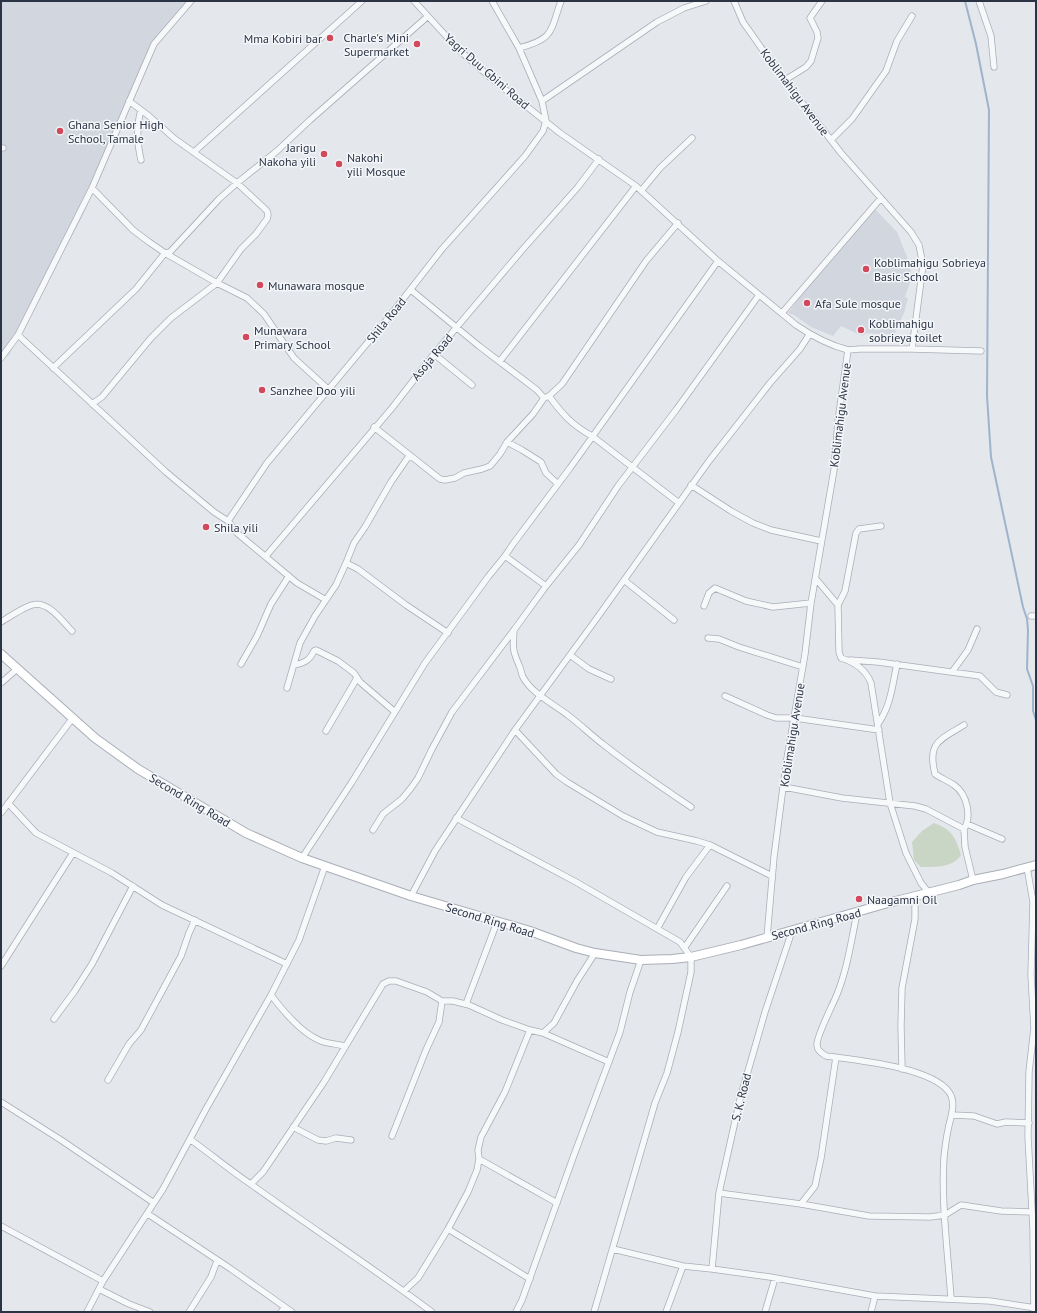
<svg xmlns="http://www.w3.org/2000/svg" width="1037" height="1313" font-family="'PT Sans',sans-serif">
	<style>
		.built { fill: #d2d6de }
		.green { fill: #c9d6c5 }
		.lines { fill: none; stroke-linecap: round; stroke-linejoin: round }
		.stream { stroke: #9fb4cc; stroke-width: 2 }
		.street-casing { stroke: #a9aeb7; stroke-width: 7 }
		.secondary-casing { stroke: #a9aeb7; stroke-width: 10 }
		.street { stroke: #f7f8fa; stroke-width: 5.5 }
		.secondary { stroke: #fff; stroke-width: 8 }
		.poi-dot { fill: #d1495b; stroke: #f4f6f9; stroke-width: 1.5 }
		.labels { text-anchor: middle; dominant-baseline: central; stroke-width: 3; stroke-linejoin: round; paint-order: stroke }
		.poi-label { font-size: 12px; fill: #2b3445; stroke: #f4f6f9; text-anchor: start }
		.street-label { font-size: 12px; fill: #2b3445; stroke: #f4f6f9 }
	</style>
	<rect width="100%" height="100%" fill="#e4e7ec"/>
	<path class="built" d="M 1,1 L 193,1 L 156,46 L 83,215 L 9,355 L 1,360 Z
		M 874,208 L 897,232 L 907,257 L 912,276 L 905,297 L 908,298 L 904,313 L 894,335 L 866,333 L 862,336 L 841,326 L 833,336 L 811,327 L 794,315 L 788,313 L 811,283 Z"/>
	<path class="green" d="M 934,823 C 951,829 956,837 961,855 C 953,868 934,867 921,867 L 914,860 L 912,842 L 922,831 Z"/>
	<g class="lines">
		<path class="stream" d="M 965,1 L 976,44 L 989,110 L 987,396 L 991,457 L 1023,607 L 1027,619 L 1028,630 L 1027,669 L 1033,686 L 1033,711 L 1036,720"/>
		<g class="street-casing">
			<path id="street" d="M 414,1 L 458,49 L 491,78 L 560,133 L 636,186 L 718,261 L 796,325 C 812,336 829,345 848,350
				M 734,1 L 743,22 L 779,73 L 841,153 L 911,232 L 919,245 L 923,265 L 912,349 L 860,349 L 848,350 L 838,421 L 834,470 L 811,603 L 805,654 L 786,764 L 774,857 L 767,937
				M 979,1 L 991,36 L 994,67
				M 519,48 C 554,39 550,32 561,1
				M 785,80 L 806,67 L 811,61 L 818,38 L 817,32 L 810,18 L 822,1
				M 542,101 L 657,22 L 684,8 L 706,1
				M 141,110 C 136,127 137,143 141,160
				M 831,140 L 852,119 L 886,71 L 897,41 L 912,16
				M 1,148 L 3,148
				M 194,152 L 362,1
				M 92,188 L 133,230 L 149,242 L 165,253 L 217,283 L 247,298 L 264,314 L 294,358 L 329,390
				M 641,191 L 660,168 L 692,138
				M 411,290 L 479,346 L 537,390 L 544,398
				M 782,313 L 881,198
				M 18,335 L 166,472 L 214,512 L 228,521 L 237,533 L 297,583 L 326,600
				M 912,349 L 981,351
				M 434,354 L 472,385
				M 1,358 L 18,335 L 92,188 L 154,44 L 191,1
				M 500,361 L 636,186
				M 53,368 L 136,289 L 165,253 L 170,252 L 219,199 L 237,183 L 277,151 L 310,120 L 427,17
				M 549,396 C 563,415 572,425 592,436 L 679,503
				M 92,404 L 102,397 L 151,338 L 171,318 L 217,283 L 241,249 L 256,234 L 267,219 L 268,215 L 267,211 L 263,207 L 237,183 L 175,139 L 149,116 L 129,101
				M 374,427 L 440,479 L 445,480 L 455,478 L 464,473 L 482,469 L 490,466 L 500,454 L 507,442 L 533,414 L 544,398 L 549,396 L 562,384 L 646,261 L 678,223
				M 507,442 L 522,450 L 541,462 L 546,473 L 558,484
				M 691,485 L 731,511 L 753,523 L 771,530 L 821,541
				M 228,521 L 267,463 L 389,317 L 442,249 L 525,156 L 543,131 L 546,121 L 542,101 L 519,48 L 492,1
				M 881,526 L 859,529 L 856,533 L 845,591 L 838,605 L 839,652 L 841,658 C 854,662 866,670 871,683 L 890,803 L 906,853 L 921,883 L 929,893
				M 266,556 L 392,408 L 434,354 L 523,249 L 578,187 L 599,159
				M 505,556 L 546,586
				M 346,563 L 354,543 L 365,527 L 391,482 L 409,456
				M 816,579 L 838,605
				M 624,580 L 674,620
				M 704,606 L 709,593 L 715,588 L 746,601 L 773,607 L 811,603
				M 1031,616 L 1036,616
				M 1,622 C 9,617 24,607 32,605 C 48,600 62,621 72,631
				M 514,630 C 513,648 512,649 519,665 C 521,669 521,673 523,677 C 532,694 554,704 569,716 C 581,725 592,736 604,745 C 632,767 661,787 691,807
				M 708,638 L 719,639 L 739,647 L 803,667
				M 570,655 L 589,669 L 611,679
				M 850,660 L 878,662 L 980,676 L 996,692 L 1007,695
				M 241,664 L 257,636 L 271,604 L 289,576
				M 294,665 C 304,663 309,661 314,651 L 316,650 L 338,661 L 354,673 L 360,682 L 395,712
				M 952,672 L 968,650 L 977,629
				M 1,683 L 17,669
				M 287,688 L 300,643 L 315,616 L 336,585 L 346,563 L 358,569 L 406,605 L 448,633
				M 725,696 L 767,715 L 776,718 L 795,718 L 879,730
				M 878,724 C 891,705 892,687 897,664
				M 515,730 L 556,774 L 567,782 L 623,816 L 657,832 L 697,841 L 710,845 L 772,876
				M 326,731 L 357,678
				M 784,787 L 842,798 L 915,806 L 926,809 L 964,829 L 965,847 L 973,880
				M 8,803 L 36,833 L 112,873 L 162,905 L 287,964
				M 1,813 L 72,719
				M 456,818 L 576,882 L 680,942 L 691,957 L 691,972 L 678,1032 L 667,1073 L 655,1103 L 594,1312
				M 967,824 L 1002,839
				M 964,829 C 972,816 967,794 954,785 C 948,781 941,778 935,774 C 927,742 940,740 964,725
				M 373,830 L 383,814 L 402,799 L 411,788 L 418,778 L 432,749 L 452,712 L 514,630 L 546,586 L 579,545 L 618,486 L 676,410 L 759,295
				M 302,858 L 352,782 L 425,663 L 488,577 L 505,556 L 513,544 L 570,468 L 718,261
				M 1027,867 L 1033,902 L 1031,975 L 1034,1028 L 1029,1072 L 1028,1137 L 1033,1229 L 1034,1312
				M 411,896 L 435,851 L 515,730 L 597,618 L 709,461 L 770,383 L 800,349 L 809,335
				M 857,913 C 851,942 847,972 835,999 C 831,1008 816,1038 817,1045 C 817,1051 822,1053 826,1056 C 856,1060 931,1067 949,1092 C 957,1103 950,1118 948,1130 C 946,1139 945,1148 944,1157 C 941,1203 948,1253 951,1299
				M 657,929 L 686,877 L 710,845
				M 685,947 L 727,886
				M 1,966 L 73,853
				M 271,995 C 283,1011 303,1034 321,1041 C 329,1044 338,1044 345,1046
				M 466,1004 L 497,922
				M 54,1019 L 74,992 L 92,964 L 133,886
				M 543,1033 L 609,1062
				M 902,1069 L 901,1026 L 902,988 L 915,919 L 915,896
				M 108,1080 L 129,1044 L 141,1030 L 181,956 L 189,933 L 195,920
				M 1,1102 L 61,1140 L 154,1203
				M 952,1115 L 974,1116 L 997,1124 L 1006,1122 L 1029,1123
				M 293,1127 L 318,1140 L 326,1141 L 336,1138 L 351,1140
				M 392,1136 L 426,1050 L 439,1022 L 442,1001
				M 191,1140 C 212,1155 231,1171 252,1185 C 312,1228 373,1268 432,1312
				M 479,1159 L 557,1203
				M 251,1184 L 263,1172 L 324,1082 L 383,984 L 389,981 L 396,981 L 427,992 L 442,1001 L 453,1001 L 469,1005 L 502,1020 L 530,1030
				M 719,1193 L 801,1204 L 869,1216 L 930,1217 L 945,1215 L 961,1205 L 1001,1211 L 1032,1212
				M 801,1204 L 815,1186 L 821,1158 L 836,1057
				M 148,1214 L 231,1269 L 292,1312
				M 1,1226 L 103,1281
				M 448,1229 L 530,1279
				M 613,1249 L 683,1266 L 712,1269 L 770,1277 L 875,1296 L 990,1301 L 1036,1308
				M 712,1269 L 719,1193 L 740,1099 L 765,1012 L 792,931
				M 99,1289 L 129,1304 L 150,1312
				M 404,1291 L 418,1278 L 448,1229 L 468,1192 L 477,1170 L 479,1159 L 478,1150 L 481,1137 L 505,1092 L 530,1030 L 543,1033 L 554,1023 L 577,981 L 595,953
				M 87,1312 L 103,1281 L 163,1189 L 206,1109 L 271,995 L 299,940 L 325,866
				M 189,1312 L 211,1277 L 217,1261
				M 281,1312 L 285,1307
				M 516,1312 L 522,1300 L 574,1155 L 620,1032 L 630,992 L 641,960
				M 666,1312 L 683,1266
				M 765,1312 L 775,1278
				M 871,1312 L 875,1296"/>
		</g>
		<g class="secondary-casing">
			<path id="secondary" d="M 1,654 L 95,738 L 138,769 L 246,833 L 302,858 L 411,896 L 530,931 L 576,948 L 595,953 L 641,960 L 672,959 L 691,957 L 741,945 L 888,903 L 959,885 L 973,880 L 1003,874 L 1036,865"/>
		</g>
		<use href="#street" class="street"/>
		<use href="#secondary" class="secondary"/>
	</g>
	<g class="poi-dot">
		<circle cx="330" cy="38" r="4"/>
		<circle cx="417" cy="44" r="4"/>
		<circle cx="60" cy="131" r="4"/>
		<circle cx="324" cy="154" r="4"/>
		<circle cx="339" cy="164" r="4"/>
		<circle cx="866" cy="269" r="4"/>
		<circle cx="260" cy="285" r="4"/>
		<circle cx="807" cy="303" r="4"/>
		<circle cx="861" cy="330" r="4"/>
		<circle cx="246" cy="337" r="4"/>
		<circle cx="262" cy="390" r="4"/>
		<circle cx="206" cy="527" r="4"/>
		<circle cx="859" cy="899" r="4"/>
	</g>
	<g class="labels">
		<g class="poi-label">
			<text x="409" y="37" text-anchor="end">Charle's Mini<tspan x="409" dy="14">Supermarket</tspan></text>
			<text x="322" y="38" text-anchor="end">Mma Kobiri bar</text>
			<text x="68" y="124">Ghana Senior High<tspan x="68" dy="14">School, Tamale</tspan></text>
			<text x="316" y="147" text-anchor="end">Jarigu<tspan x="316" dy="14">Nakoha yili</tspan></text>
			<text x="347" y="157">Nakohi<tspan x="347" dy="14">yili Mosque</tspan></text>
			<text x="874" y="262">Koblimahigu Sobrieya<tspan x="874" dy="14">Basic School</tspan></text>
			<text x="268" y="285">Munawara mosque</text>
			<text x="815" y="303">Afa Sule mosque</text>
			<text x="869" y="323">Koblimahigu<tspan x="869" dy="14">sobrieya toilet</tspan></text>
			<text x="254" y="330">Munawara<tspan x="254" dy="14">Primary School</tspan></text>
			<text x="270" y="390">Sanzhee Doo yili</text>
			<text x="214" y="527">Shila yili</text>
			<text x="867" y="899">Naagamni Oil</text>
		</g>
		<g class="street-label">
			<text transform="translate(487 71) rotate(41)">Yagri Duu Gbini Road</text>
			<text transform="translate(795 92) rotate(53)">Koblimahigu Avenue</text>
			<text transform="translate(386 320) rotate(-51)">Shila Road</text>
			<text transform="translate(432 357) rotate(-50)">Asoja Road</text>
			<text transform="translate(840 415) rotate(-83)">Koblimahigu Avenue</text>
			<text transform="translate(792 735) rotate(-81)">Koblimahigu Avenue</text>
			<text transform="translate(190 800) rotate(31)">Second Ring Road</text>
			<text transform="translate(490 920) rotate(17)">Second Ring Road</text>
			<text transform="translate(816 924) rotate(-15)">Second Ring Road</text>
			<text transform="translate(741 1097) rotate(-76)">S. K. Road</text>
		</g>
	</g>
	<rect width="1037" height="1313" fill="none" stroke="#2b3445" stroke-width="4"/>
</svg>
